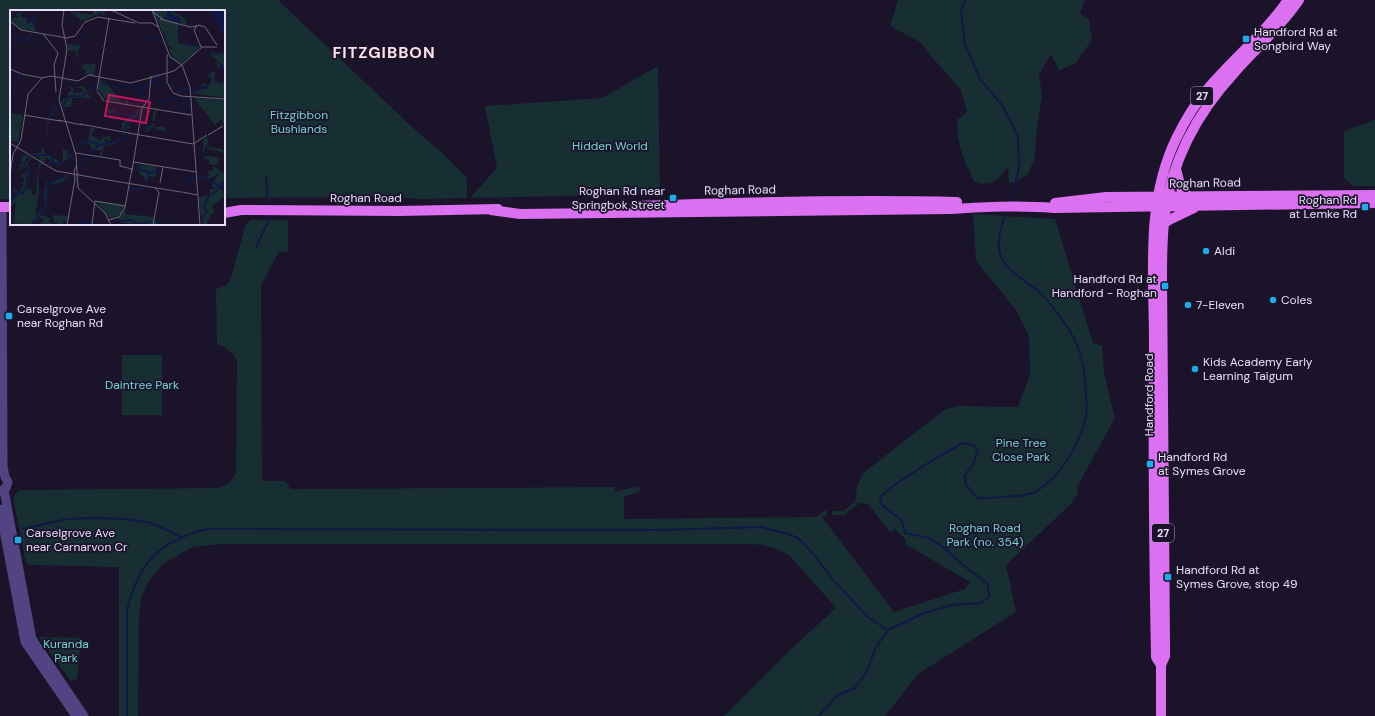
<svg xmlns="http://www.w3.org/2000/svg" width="1375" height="716" font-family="'DM Sans',sans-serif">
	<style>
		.green { fill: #172e32 }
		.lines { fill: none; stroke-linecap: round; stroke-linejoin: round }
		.stream { stroke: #101945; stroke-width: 2 }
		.minor { stroke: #524383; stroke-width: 9 }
		.major { stroke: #db70f1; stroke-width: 10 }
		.poi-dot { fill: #1dace9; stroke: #1b1329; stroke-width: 1.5 }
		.labels { text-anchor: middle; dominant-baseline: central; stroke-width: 3.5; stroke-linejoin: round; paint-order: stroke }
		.shield { fill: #1b1329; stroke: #aaa1bd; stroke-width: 1 }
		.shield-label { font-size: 11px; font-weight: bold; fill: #e8defc }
		.poi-label { font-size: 12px; fill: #e8defc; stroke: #1b1329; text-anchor: start }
		.park-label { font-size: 12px; fill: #70d6d1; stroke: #1b1329 }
		.street-label { font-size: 12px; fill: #e8defc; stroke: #1b1329 }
		.district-label { font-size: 16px; font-weight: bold; letter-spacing: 1px; fill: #fce0ec; stroke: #1b1329 }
		.inset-river { fill: none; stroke: #101945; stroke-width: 2 }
		.inset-road { fill: none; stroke: #6d647d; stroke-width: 1 }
		.view { fill: #c2185b; fill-opacity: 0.15; stroke: #c2185b; stroke-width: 2 }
		.inset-edge { fill: none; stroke: #e8defc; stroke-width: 2 }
	</style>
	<rect width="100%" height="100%" fill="#1b1329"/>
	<path class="green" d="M 0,0 L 278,0 L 410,125 L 442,153 L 467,178 L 467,198 L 418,199 L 397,197 L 224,198 L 224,11 L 11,11 L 11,199 L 0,199 Z
		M 898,0 L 1085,0 L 1080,13 L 1076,11 L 1089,20 L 1092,40 L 1075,64 L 1059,70 L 1051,54 L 1039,75 L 1042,95 L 1038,121 L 1034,160 L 1028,174 L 1015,182 L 1009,183 L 1008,167 C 994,182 995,187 974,182 L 963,157 L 958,139 L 957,120 L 967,112 L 961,90 L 931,56 L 920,42 L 890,26 Z
		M 658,66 L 660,194 L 470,198 L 497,168 L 485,106 L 602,98 Z
		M 1373,119 L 1375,120 L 1375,186 L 1353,186 L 1344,178 L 1344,132 C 1353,125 1363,127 1373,119 Z
		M 973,214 L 1055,219 L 1093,343 L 1102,346 L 1104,373 L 1115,418 L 1077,487 L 1078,493 L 1071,504 L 1006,565 L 1016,612 L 918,674 L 885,716 L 724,716 L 792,648 L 836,608 L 790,556 L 777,549 L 764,545 L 749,544 L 219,544 L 193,547 L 164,563 L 148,582 L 141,599 L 139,615 L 138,716 L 119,716 L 119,567 L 29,565 L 26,562 L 13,498 L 15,494 L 20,490 L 215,488 C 226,487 232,482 236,472 L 237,362 C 233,352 227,347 217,344 L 216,289 L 225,286 L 230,281 L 246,224 L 251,220 L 288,220 L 288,252 L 279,252 L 261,285 L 262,481 L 285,481 L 291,489 L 615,487 L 615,492 L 639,486 L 641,491 L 624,497 L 624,519 L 816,517 L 824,511 L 827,511 L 827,515 L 822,517 L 894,612 L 965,589 L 970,582 L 905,544 L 906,540 L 895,529 L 890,532 L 868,504 L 860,503 L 844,515 L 832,515 L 832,511 L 843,511 L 855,502 L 857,487 L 862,474 L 943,411 L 950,408 L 958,406 L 1018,407 L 1030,375 L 1029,336 L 1016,310 L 980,266 L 976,259 Z
		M 122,355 L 162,355 L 162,415 L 122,415 Z
		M 39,637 L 84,638 L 80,649 L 77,679 L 72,681 L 70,680 Z"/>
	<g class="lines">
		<path class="stream" d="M 965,0 L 961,11 L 965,45 L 980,79 L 1002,105 L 1018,136 L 1019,166 L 1014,191 L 1010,203
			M 266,176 L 268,207
			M 256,247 L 268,222 L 268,213
			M 23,529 L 67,519 L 93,518 L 125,519 L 151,523 L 169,531 L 181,537
			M 127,716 L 127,610 C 139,562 159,541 207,529 L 661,530 L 761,527 L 789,534 L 799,539 L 809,549 L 836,583 L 868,617 L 888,630
			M 819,716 L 826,708 L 838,695 L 855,688 L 867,671 L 876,647 L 888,630 L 924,613 L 953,605 L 980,603 L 989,597 L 988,584 L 968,569 L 942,546 L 929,538 L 905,533 C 903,528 903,522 900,519 C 894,513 881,508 880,500 C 880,489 951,450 963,443 L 973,445 L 978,450 L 973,464 L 965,475 L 966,485 L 978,498 C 990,498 1025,497 1035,492 C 1059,479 1081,443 1086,416 C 1088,406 1084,366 1081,356 C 1079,348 1074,339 1070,331 C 1065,323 1045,296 1038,291 C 1026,281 1009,273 1002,259 C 994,242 1002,226 1007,209"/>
		<path class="minor" d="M 4,490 L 32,639 L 84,716
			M 0,491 L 6,488 L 8,482 L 5,477 L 3,466 L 2,207
			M 0,509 L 25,642 L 76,716"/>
		<path class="major" d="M 1176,169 L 1181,188 L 1188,196
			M 1055,203 L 1106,197 L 1375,195
			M 635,206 C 743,202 850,199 957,202
			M 0,207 L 11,207
			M 491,210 L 520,214 L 951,209 C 985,207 1020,205 1054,208 L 1375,203
			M 224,213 L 241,210 L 400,211 L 498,209
			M 1164,223 L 1171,219 L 1194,208
			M 1161,665 L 1156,657 C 1154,552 1153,448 1154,343 C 1154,275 1145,203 1176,139 C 1185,120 1196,102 1210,86 C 1235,57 1266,32 1288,0
			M 1161,716 L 1161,665 L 1165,656 L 1165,644 L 1162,277 C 1162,256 1162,235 1165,214 C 1172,159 1198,112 1235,72 C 1256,48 1281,27 1299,0"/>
	</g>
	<g class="poi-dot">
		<rect x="1242" y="35" width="8" height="8" rx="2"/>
		<rect x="669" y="194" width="8" height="8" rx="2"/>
		<rect x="1361" y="203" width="8" height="8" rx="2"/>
		<circle cx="1206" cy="251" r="4"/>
		<rect x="1161" y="282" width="8" height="8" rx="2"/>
		<circle cx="1273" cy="300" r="4"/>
		<circle cx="1188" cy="305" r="4"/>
		<rect x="5" y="312" width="8" height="8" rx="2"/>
		<circle cx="1195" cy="369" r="4"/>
		<rect x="1146" y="460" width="8" height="8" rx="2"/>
		<rect x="14" y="536" width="8" height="8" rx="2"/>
		<rect x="1164" y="573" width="8" height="8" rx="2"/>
	</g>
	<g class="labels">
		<g class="shield">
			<rect x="1191" y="87" width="22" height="18" rx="3"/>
			<rect x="1152" y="524" width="22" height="18" rx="3"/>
		</g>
		<g class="shield-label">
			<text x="1202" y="96">27</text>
			<text x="1163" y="533">27</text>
		</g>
		<g class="poi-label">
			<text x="1254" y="32">Handford Rd at<tspan x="1254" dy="14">Songbird Way</tspan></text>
			<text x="665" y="191" text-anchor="end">Roghan Rd near<tspan x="665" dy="14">Springbok Street</tspan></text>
			<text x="1357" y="200" text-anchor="end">Roghan Rd<tspan x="1357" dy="14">at Lemke Rd</tspan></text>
			<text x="1214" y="251">Aldi</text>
			<text x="1157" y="279" text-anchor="end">Handford Rd at<tspan x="1157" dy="14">Handford - Roghan</tspan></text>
			<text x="1281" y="300">Coles</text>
			<text x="1196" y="305">7-Eleven</text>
			<text x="17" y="309">Carselgrove Ave<tspan x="17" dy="14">near Roghan Rd</tspan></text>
			<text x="1203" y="362">Kids Academy Early<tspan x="1203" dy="14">Learning Taigum</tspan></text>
			<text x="1158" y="457">Handford Rd<tspan x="1158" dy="14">at Symes Grove</tspan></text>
			<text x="26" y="533">Carselgrove Ave<tspan x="26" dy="14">near Carnarvon Cr</tspan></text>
			<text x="1176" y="570">Handford Rd at<tspan x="1176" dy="14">Symes Grove, stop 49</tspan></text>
		</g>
		<g class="park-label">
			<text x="299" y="115">Fitzgibbon<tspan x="299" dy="14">Bushlands</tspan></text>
			<text x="610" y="146">Hidden World</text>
			<text x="142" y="385">Daintree Park</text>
			<text x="1021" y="443">Pine Tree<tspan x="1021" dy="14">Close Park</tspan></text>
			<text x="985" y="528">Roghan Road<tspan x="985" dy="14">Park (no. 354)</tspan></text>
			<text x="66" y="644">Kuranda<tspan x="66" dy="14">Park</tspan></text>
		</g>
		<g class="street-label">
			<text transform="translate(1205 183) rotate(-1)">Roghan Road</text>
			<text transform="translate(740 190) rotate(-1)">Roghan Road</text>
			<text x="366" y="198">Roghan Road</text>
			<text transform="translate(1149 395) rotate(-90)">Handford Road</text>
		</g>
		<g class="district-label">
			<text x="384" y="52">FITZGIBBON</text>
		</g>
	</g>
	<g transform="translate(10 10)">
		<rect width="215" height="215" fill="#1b1329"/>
		<path d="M 83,0 L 85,1 L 109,0 L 95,1 L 94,7 L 91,2 L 75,11 L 74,9 L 67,15 L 71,9 L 65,6 L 66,3 L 63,5 L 60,3 L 64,2 L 83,5 ZM 142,0 L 158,0 L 157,7 L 153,8 L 170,13 L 170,8 L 163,5 L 160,0 L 176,9 L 177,15 L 168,13 L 168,33 L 190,36 L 182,46 L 175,39 L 181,46 L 172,53 L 164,50 L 159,40 L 162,37 L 159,36 ZM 9,2 L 12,2 L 11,7 L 18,8 L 16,14 L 22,11 L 26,21 L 9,20 L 1,9 L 8,7 L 6,5 ZM 58,34 L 71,35 L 63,53 L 66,41 L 58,41 ZM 201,42 L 215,43 L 215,60 L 211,54 L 208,59 L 206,52 L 210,53 L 199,44 ZM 72,53 L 74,56 L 75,53 L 86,54 L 84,66 L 75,64 L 75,60 L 71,59 ZM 201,62 L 205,62 L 205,72 L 211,73 L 215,70 L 215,88 L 182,83 L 190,80 L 191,76 L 193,75 L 192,72 L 197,76 L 191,76 L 191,79 L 197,79 L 202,69 L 198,65 ZM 89,70 L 96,72 L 112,93 L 118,90 L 118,94 L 95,89 L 89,80 ZM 58,74 L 62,78 L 64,77 L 61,97 L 54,97 L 58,112 L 51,91 L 57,87 L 59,81 L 62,81 ZM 65,77 L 74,77 L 81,88 L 63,88 L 64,83 L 73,82 L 73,79 ZM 184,88 L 215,90 L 215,113 L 212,114 L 212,109 L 205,115 ZM 44,95 L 50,97 L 47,97 L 47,100 L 44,99 L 44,105 L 40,107 L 34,136 L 38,110 ZM 104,95 L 105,101 L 121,105 L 127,102 L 127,98 L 129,97 L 130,103 L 117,115 L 121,116 L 117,120 L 112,120 L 112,113 L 120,106 L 102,102 L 99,108 L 98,107 L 100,103 L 97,100 L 104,100 ZM 147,100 L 143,117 L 154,117 L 156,122 L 142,117 L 137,122 L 134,121 L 136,116 L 142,115 L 143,102 ZM 2,103 L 13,105 L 8,132 L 0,131 ZM 81,117 L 85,119 L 81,125 L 87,129 L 92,130 L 92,127 L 101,126 L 100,131 L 94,129 L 96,132 L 108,133 L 94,136 L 92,146 L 88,144 L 92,141 L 82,139 L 78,133 L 71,134 L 66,140 L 67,134 L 78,130 ZM 197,126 L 199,134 L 195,137 L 212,139 L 215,143 L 195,138 L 193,144 L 193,129 ZM 33,137 L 34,142 L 50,152 L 53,150 L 53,138 L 58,141 L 57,148 L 64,140 L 64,143 L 62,149 L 47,156 L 36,147 L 34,154 L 29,152 L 30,147 L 23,145 L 23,143 L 31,143 ZM 13,143 L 22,148 L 17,153 L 20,163 L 17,178 L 22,180 L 22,184 L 26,185 L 27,170 L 23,167 L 27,168 L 28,157 L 29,153 L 32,154 L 28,159 L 29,182 L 25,206 L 35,197 L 34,183 L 37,173 L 35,171 L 41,172 L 55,167 L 55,164 L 59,165 L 52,172 L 39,175 L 37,179 L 37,197 L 30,205 L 40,208 L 39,212 L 44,213 L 42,215 L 29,215 L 35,210 L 30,207 L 23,215 L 3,213 L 6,192 L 0,197 L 0,190 L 7,183 L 0,182 L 5,181 L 0,175 L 8,182 L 12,179 L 14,167 L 10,167 L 17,161 L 13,156 L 11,160 L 6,161 L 11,159 L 9,155 L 12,155 L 11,148 L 15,145 ZM 195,146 L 200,146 L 215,149 L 209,148 L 208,155 L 203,155 L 199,154 L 199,150 L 194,149 ZM 131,155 L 147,156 L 145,167 L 139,166 L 138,172 L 129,163 L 128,158 ZM 203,156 L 214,163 L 215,176 L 212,170 L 211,174 L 213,177 L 210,177 L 215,186 L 202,196 L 205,202 L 200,205 L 197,215 L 193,215 L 188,188 L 200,185 L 200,180 L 206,178 L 202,177 L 202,173 L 209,164 L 199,169 L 188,170 L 199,166 L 198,161 L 203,161 ZM 85,191 L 114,196 L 110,205 L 101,209 ZM 116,197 L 115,204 L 144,207 L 144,211 L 162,215 L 112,213 L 108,208 ZM 42,205 L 58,206 L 57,211 L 52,211 L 54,213 L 51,215 L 45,213 Z" fill="#172e32"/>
		<path d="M 13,0 L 13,2 L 11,5 L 19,9 L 17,13 L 21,9 L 20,7 L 20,5 L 18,3 L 17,0 L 20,4 L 21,8 L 23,10 L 20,0 L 23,5 L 31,32 L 24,36 L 23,42 L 22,45 L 15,46 L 15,50 L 8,58 L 9,63 L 9,69 L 7,76 L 4,80 L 0,82 L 7,73 L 8,58 L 15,50 L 14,47 L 21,44 L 23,35 L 30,32 L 22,11 L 16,14 L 18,8 L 11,7 L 10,4 ZM 160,0 L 163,5 L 171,9 L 170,13 L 158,10 L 154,7 L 157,7 L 157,1 ZM 215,0 L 215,28 L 200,0 ZM 206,51 L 211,53 L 215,60 L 215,62 L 210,59 L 207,71 L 204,69 L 205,62 L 200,62 L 198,65 L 202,69 L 197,79 L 191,77 L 190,80 L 188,82 L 181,82 L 177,78 L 176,81 L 173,81 L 177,77 L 188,81 L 191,76 L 197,76 L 201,69 L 197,65 L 200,61 L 206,62 L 207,70 L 211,56 Z" fill="#101945"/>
		<path class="inset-river" d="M 138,27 L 151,30M 0,32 L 8,28 L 16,32 L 20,24M 176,34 L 189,36M 68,36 L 72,30 L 69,23M 199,44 L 211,43M 142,72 L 150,67 L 154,70M 91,73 L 109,77 L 113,73M 123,75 L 126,77 L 136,76M 162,77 L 164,74 L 163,78 L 169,83 L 171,78 L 175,81M 64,86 L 72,86 L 87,74M 128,94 L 130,83 L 138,75M 150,94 L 159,88 L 166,90 L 167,87M 53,96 L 58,87 L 63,86M 170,102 L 177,89M 40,108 L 45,97 L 48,96M 99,108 L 103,102 L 119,105 L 122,108M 115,121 L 116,115 L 125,108 L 123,104 L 129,104M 134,121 L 144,111M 67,136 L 76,131 L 91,135M 80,144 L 88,136 L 114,129 L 115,124M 24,145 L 40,145 L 43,149 L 41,156M 42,152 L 47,154 L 61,149 L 63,142M 70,154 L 79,146M 127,159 L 139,162M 189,168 L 198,169 L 210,177M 173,174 L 178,173 L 180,167 L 184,168M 137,175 L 139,163 L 151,159M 119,180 L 135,178M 0,192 L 9,182 L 13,183 L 16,177 L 18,161 L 14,153 L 20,147M 192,208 L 197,201 L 194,196 L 198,188 L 215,173M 110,211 L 120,210 L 130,214 L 141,212M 146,212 L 158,215M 21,215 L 36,197 L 38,174 L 57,165M 69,215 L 75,211 L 80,215"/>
		<path class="inset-road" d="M 54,0 L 52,15 L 57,39 L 49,90 L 66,145 L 68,178 L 95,203 L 101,215M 101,0 L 129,13 L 142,13 L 148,17M 142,0 L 160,47 L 172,55 L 180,77 L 190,215M 143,2 L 153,9M 150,9 L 180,17 L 188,16M 0,11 L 11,20 L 57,28M 187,15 L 184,20 L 191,37M 188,15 L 195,17 L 207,35M 33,24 L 48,43M 57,28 L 65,26 L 75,12 L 88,7 L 125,13M 191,37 L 207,37M 157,44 L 157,72 L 163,83 L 171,86 L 215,89M 174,53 L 192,37M 0,59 L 12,64 L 32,68 L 41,66 L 68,71 L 79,65 L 121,73 L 164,61 L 175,52M 87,80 L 99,8M 87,81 L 94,91M 46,82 L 44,55 L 48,43M 95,91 L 181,105M 14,105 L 50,111M 48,110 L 72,115M 70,114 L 119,123M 118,123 L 183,134 L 197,125M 198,125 L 213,116M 0,133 L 46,161 L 92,169M 66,143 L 110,150 L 110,156 L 122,159M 123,152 L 186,162M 122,161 L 132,98 L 139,89 L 141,66M 0,165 L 3,144 L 11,130 L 18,84 L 32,68M 92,169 L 171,182M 150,173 L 153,157M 172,182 L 187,185M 99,210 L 109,207 L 115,197 L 122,159M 57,215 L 65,169 L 64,161 L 67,155M 82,215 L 85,191 L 116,196M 143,215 L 149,182 L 145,178"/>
		<path class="view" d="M 99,85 L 140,92 L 136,113 L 95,106 Z"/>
		<rect width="215" height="215" class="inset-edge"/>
	</g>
</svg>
